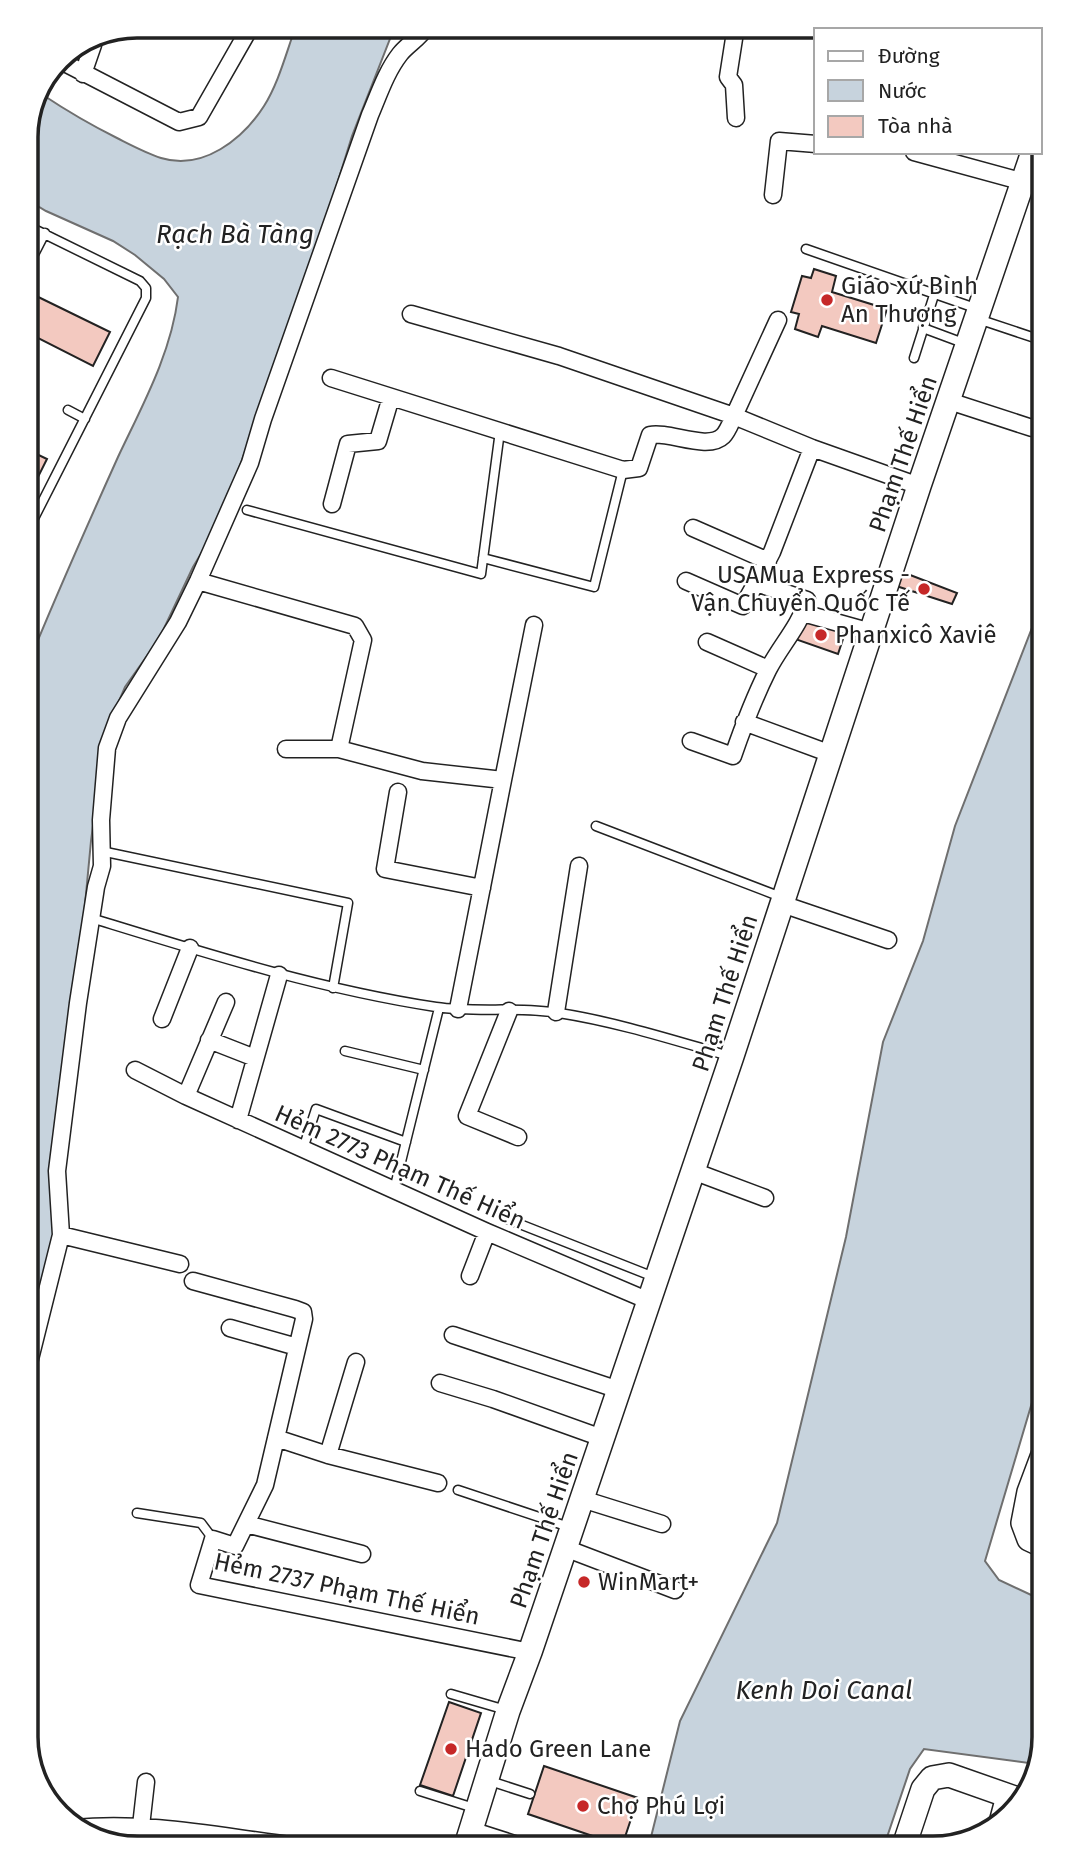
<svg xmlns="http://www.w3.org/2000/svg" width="1070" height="1875" font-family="'Fira Sans',sans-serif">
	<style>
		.water { fill: #c7d3dd; stroke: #6f6f6f; stroke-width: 2 }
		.building { fill: #f3c9c0; stroke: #222; stroke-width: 2 }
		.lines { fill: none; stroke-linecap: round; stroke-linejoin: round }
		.lane-casing { stroke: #222; stroke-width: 11 }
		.street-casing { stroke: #222; stroke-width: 19 }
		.secondary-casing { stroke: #222; stroke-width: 26 }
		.lane { stroke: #fff; stroke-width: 8 }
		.street { stroke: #fff; stroke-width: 16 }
		.secondary { stroke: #fff; stroke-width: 23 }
		.poi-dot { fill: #c62828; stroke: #fff; stroke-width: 2.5 }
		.labels { text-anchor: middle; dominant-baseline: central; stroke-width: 5; stroke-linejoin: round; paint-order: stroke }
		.poi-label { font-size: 24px; fill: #222; stroke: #fff; text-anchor: start }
		.street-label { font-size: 24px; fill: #222; stroke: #fff }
		.water-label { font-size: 26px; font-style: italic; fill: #222; stroke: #fff }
		.rim { fill: none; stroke: #222; stroke-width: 3.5 }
	</style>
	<rect width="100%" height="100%" fill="#fff"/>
	<path class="water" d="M 296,26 L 395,26 L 352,136 L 312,265 L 219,524 L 193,567 L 159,639 L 125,687 L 105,734 L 91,841 L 53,1244 L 26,1346 L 26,669 C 55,598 86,528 118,457 C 142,406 171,354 178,297 L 164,279 L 135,255 L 113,241 L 46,211 L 26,199 L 26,131 L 43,95 C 67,111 91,125 117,138 C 131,145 146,153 161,158 C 203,171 243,139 264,106 C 279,82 286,53 296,26 Z
		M 1044,597 L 1044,1362 L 985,1561 L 999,1580 L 1044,1601 L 1044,1738 L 1036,1764 L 924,1749 L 910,1769 L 883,1849 L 648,1849 L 680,1721 L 777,1523 L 846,1237 L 883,1042 L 923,941 L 955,826 Z"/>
	<path class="building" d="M 814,269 L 836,276 L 832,292 L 887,309 L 876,343 L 822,326 L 818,337 L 795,329 L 799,314 L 791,312 L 802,276 L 811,278 Z
		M 26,291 L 110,332 L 93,366 L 26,332 Z
		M 26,449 L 47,459 L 30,493 L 26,491 Z
		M 892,568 L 957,593 L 952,604 L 890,584 Z
		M 803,615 L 846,630 L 838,654 L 795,639 Z
		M 449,1702 L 481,1713 L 453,1796 L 420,1785 Z
		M 544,1766 L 638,1798 L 622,1846 L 528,1814 Z"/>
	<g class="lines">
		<g class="lane-casing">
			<path id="lane" d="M 806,249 L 978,309
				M 26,270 L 45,233
				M 978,319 L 1044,341
				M 923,328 L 966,344
				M 914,358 L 934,295
				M 68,410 L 85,419
				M 247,510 L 481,574 L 500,431
				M 26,534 L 146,298 L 146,288 L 140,281 L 26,225
				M 483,558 L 594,587 L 623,470
				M 596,826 L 781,897
				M 101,851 L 348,903 L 333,988
				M 91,918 C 205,953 318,989 436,1007 C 477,1013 519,1006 559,1013 C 617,1022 673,1040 729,1056
				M 345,1051 L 424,1070
				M 303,1149 L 316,1109 L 406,1142
				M 394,1190 L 439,1008
				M 507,1219 L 654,1277
				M 458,1490 L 569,1527
				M 137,1513 L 201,1523 L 213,1539
				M 451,1694 L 506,1710
				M 490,1781 L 530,1794
				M 420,1791 L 474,1808"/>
		</g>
		<g class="street-casing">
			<path id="street" d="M 59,60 L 179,122 L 199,117 L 251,26
				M 83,74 L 93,45
				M 736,118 L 734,85 L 728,77 L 736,26
				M 914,152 L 1024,182
				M 773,195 L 779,141 L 816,144
				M 778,320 L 734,416 L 812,448 L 919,486
				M 331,378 L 623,470 L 639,468 L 650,435 C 669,431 708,451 723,436 C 728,431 731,422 734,416 L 559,356 L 411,314
				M 949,401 L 1032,428
				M 332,504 L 348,444 L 378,441 L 391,397
				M 693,528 L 768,561
				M 198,581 L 355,626 L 363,640 L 339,749
				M 686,581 L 743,606 L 756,583
				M 803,613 L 871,632
				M 707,642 L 768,669
				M 744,722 L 831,754
				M 691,741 L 733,756 C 743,727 754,698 768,670 C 780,646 800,626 807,600 L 756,583 L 772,552 L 812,448
				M 286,749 L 339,749 L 422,771 L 503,780 L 458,1009
				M 503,780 L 534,625
				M 398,792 L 385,869 L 482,888
				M 782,904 L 888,940
				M 509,1011 L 467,1116 L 518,1137
				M 556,1012 L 579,866
				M 162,1019 L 190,948
				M 209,1040 L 255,1058
				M 135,1070 L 186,1096 L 487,1232 L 649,1301
				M 186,1096 L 226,1002
				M 238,1120 L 279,975
				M 693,1171 L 765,1198
				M 61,1235 L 180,1264
				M 470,1276 L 487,1232
				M 193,1281 L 295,1309 L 303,1312 L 304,1319 L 265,1485 L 235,1546 L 213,1539 L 199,1585 L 530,1652
				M 230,1328 L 297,1347
				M 453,1335 L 619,1390
				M 26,1375 L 61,1235 L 57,1171 L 78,1003 L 96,887 L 102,866 L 101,820 L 107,748 L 118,718 L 178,622 L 198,581 L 250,463 L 263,419 L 370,115 C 379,94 386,72 400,54 C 408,44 420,38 427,26
				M 440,1383 L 493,1399 L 602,1438
				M 276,1438 L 328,1455 L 438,1483
				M 328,1455 L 356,1362
				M 582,1499 L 662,1524
				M 246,1524 L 362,1554
				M 565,1548 L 675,1590
				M 997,1824 L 1005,1794
				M 141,1826 L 146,1782
				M 74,1828 C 153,1821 221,1837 298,1846 C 318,1848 338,1848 357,1849
				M 471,1830 L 530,1849"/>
		</g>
		<g class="secondary-casing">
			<path id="secondary" d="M 1040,131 L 1041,127
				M 1044,1546 L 1029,1539 L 1023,1523 L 1029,1492 L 1044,1452
				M 465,1849 L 508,1711 L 530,1652 L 732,1056 L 919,486 L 1033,152
				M 903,1849 L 923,1789 L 932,1778 L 949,1775 L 1023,1801"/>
		</g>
		<use href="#lane" class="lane"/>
		<use href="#street" class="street"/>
		<use href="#secondary" class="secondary"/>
	</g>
	<g class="poi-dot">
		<circle cx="827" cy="300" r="7"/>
		<circle cx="924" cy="589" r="7"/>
		<circle cx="821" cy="635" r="7"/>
		<circle cx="584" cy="1582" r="7"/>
		<circle cx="451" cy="1749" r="7"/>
		<circle cx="583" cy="1806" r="7"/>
	</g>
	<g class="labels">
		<g class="poi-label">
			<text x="841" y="286">Giáo xứ Bình<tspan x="841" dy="28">An Thượng</tspan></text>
			<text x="910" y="575" text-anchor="end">USAMua Express -<tspan x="910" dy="28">Vận Chuyển Quốc Tế</tspan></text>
			<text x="835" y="635">Phanxicô Xaviê</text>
			<text x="598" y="1582">WinMart+</text>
			<text x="465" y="1749">Hado Green Lane</text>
			<text x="597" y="1806">Chợ Phú Lợi</text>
		</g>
		<g class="street-label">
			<text transform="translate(903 454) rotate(-71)">Phạm Thế Hiển</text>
			<text transform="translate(725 993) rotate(-72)">Phạm Thế Hiển</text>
			<text transform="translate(400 1167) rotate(24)">Hẻm 2773 Phạm Thế Hiển</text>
			<text transform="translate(544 1530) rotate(-71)">Phạm Thế Hiển</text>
			<text transform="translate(347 1589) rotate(12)">Hẻm 2737 Phạm Thế Hiển</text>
		</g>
		<g class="water-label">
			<text x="235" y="234">Rạch Bà Tàng</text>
			<text x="824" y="1690">Kenh Doi Canal</text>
		</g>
	</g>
	<path d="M0 0H1070V1875H0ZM137 38H933A99 99 0 0 1 1032 137V1737A99 99 0 0 1 933 1836H137A99 99 0 0 1 38 1737V137A99 99 0 0 1 137 38Z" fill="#fff" fill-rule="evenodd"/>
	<path class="rim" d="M137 38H933A99 99 0 0 1 1032 137V1737A99 99 0 0 1 933 1836H137A99 99 0 0 1 38 1737V137A99 99 0 0 1 137 38Z"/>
	<rect x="814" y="28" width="228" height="126" fill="#ffffff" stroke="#a7a7a7" stroke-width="2"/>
	<rect x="828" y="51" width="35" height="10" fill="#ffffff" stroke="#a7a7a7" stroke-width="2"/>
	<text x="878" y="63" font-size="21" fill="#222222">Đường</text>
	<rect x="828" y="80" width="35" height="21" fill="#c7d3dd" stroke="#a7a7a7" stroke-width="2"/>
	<text x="878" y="98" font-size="21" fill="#222222">Nước</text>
	<rect x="828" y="116" width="35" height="21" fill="#f3c9c0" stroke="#a7a7a7" stroke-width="2"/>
	<text x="878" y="133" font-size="21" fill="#222222">Tòa nhà</text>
</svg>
